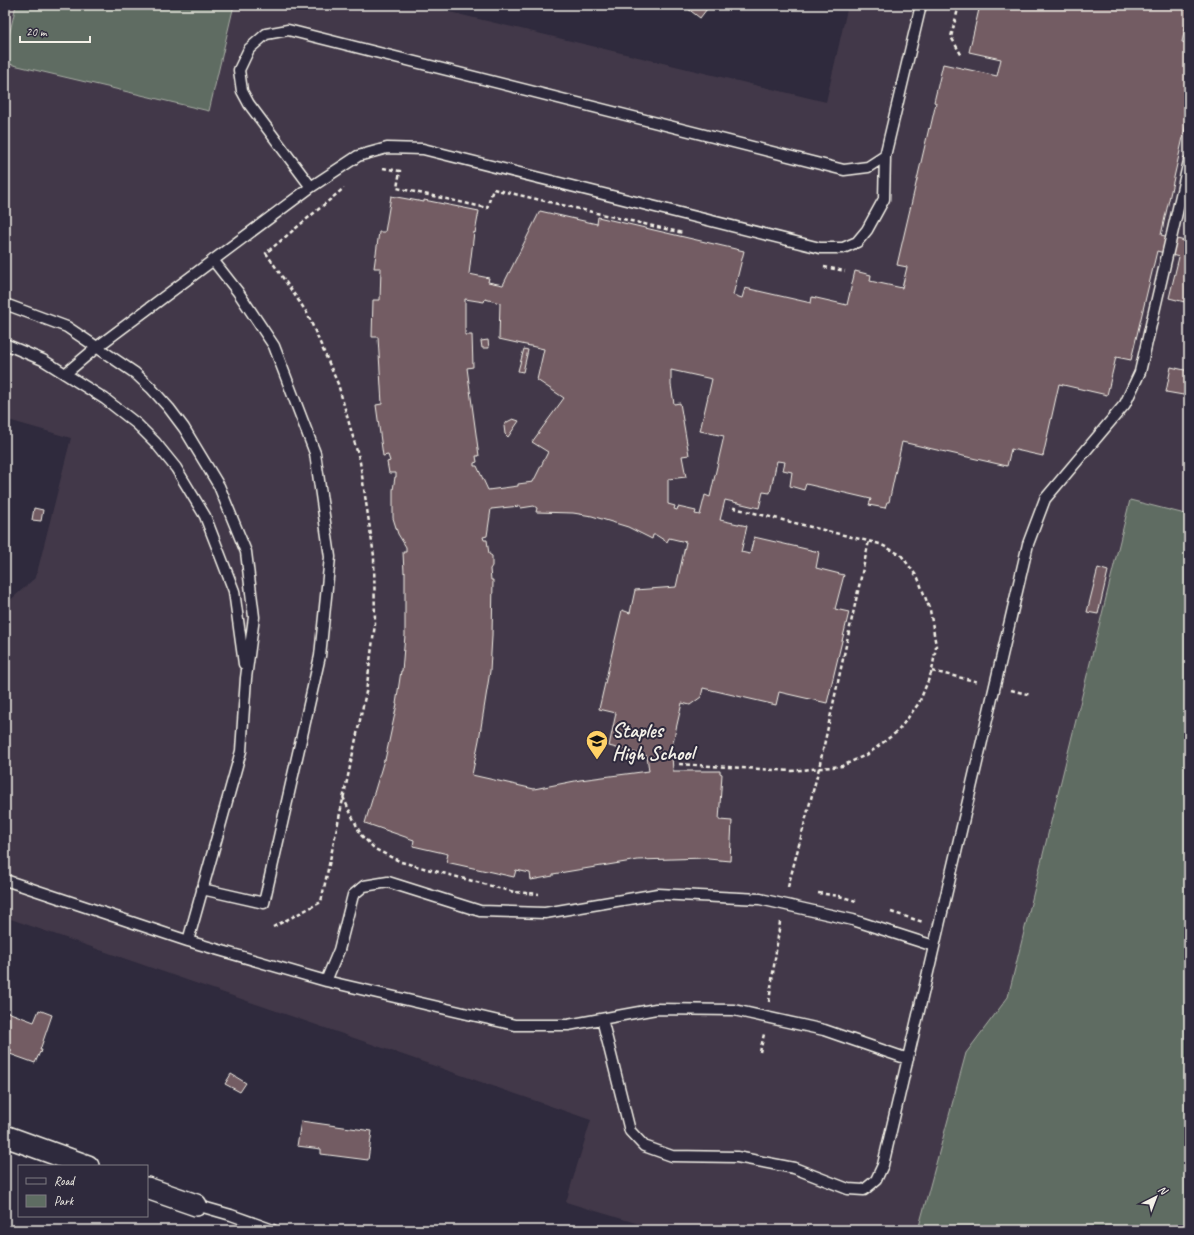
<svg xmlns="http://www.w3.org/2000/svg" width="1194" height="1235" font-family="Caveat,sans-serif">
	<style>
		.built { fill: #433949 }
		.green { fill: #5e6c62; stroke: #a9aea5 }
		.building { fill: #735b64; stroke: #f4f1e8; fill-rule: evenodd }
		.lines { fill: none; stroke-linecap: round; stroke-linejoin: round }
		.service-casing { stroke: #f4f1e8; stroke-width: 13 }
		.minor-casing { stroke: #f4f1e8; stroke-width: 24 }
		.path { stroke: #f4f1e8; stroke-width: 2.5; stroke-dasharray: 4 3; stroke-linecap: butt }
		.service { stroke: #2f2a3d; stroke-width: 10 }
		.minor { stroke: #2f2a3d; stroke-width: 21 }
		.labels { text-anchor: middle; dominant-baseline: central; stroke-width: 4; stroke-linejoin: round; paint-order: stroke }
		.poi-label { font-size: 20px; font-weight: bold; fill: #f4f1e8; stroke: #2f2a3d; text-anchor: start }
	</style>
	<rect width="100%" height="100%" fill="#2f2a3d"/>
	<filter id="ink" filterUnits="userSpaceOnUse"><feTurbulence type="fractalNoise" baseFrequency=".025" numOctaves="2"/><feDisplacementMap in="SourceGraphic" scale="8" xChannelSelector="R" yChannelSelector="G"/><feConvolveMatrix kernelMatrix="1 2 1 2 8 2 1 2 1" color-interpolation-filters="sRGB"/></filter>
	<g filter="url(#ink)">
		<path class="built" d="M 5,5 L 420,5 L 826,102 L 848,5 L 1189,5 L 1189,1230 L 659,1230 L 566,1202 L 591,1120 L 5,917 L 5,605 L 36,577 L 71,438 L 5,419 Z"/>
		<path class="green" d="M 16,5 L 234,5 L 209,111 L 5,63 L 5,54 Z
			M 1130,500 L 1189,515 L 1189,1230 L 918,1230 L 966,1053 L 1008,997 Z"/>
		<path class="building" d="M 683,5 L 710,5 L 700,18 Z
			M 980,5 L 1166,5 L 1189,10 L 1182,42 L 1189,43 L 1189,97 L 1187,105 L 1189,105 L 1189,111 L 1161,235 L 1189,242 L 1189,285 L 1185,302 L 1169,298 L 1179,257 L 1157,251 L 1131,360 L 1116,357 L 1107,395 L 1059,384 L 1043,456 L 1011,449 L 1007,466 L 902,442 L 889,502 L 887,502 L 885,508 L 869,505 L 871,499 L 806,484 L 804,490 L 790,486 L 792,472 L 783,470 L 785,462 L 777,461 L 770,493 L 763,492 L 759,508 L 725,500 L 720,520 L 747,526 L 741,552 L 750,554 L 754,537 L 819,552 L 816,568 L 844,575 L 835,609 L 849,612 L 827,703 L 779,692 L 776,705 L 703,688 L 701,697 L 690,705 L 682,703 L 670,755 L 672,755 L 673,771 L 720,771 L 720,773 L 722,774 L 719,820 L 732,821 L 730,861 L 708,859 L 707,858 L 638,860 L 553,874 L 553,876 L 531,880 L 530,873 L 516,870 L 514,877 L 446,862 L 448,854 L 413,846 L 414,840 L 365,823 L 384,760 L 385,760 L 397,704 L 396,704 L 401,671 L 402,671 L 405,635 L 405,572 L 404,573 L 403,552 L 406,552 L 406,547 L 398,534 L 393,518 L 393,490 L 395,477 L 396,477 L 396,473 L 389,473 L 387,462 L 390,461 L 388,455 L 383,456 L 376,405 L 382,404 L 378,337 L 372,337 L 373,300 L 380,300 L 381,268 L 374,268 L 379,232 L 385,232 L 391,196 L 424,202 L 424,200 L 479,211 L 475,233 L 474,232 L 469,274 L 489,278 L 488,282 L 503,285 L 540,211 L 597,224 L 598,217 L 744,251 L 733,295 L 742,298 L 745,288 L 811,303 L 812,297 L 847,305 L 855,271 L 871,275 L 870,281 L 902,288 L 907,267 L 897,265 L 929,128 L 930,129 L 936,103 L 934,102 L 943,64 L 997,76 L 1001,59 L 969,52 ZM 465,299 L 484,302 L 485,299 L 500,303 L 499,339 L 544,349 L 537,380 L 564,398 L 532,442 L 548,452 L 533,482 L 518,484 L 518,486 L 488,490 L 477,466 L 474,466 L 474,463 L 477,462 L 476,456 L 479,456 L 467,368 L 473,367 L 472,335 L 465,335 ZM 671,370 L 712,379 L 700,431 L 724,436 L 710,497 L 705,495 L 700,515 L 695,514 L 696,511 L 678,507 L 677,510 L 674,509 L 675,506 L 668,504 L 668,479 L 686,477 L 682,456 L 689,455 L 680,403 L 674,404 L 671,385 ZM 520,506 L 521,508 L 534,506 L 537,508 L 536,512 L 573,513 L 592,516 L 628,527 L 652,539 L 653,535 L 656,535 L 667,542 L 669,538 L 686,542 L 676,587 L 635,590 L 630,613 L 622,610 L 599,709 L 616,713 L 609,746 L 647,756 L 649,771 L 580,780 L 534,789 L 472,775 L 479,740 L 490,671 L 492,636 L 493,580 L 491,580 L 490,569 L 492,566 L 492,556 L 489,554 L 487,540 L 484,540 L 483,537 L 487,536 L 491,509 Z
			M 488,340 L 489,348 L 482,348 L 481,341 Z
			M 524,349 L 528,350 L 523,372 L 518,371 Z
			M 1171,367 L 1189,371 L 1189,396 L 1166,392 Z
			M 513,419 L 519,421 L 508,437 L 505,434 L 504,426 L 507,422 Z
			M 34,508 L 43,510 L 41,521 L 32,520 Z
			M 1098,568 L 1108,571 L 1098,614 L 1087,612 Z
			M 39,1010 L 52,1015 L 40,1050 L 42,1050 L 41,1053 L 40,1052 L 35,1063 L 10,1054 L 12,1050 L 5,1048 L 5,1011 L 34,1022 Z
			M 231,1074 L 246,1083 L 240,1092 L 225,1084 Z
			M 301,1121 L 372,1131 L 368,1160 L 321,1154 L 321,1149 L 297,1146 Z"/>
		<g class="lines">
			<g class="service-casing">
				<path id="service" d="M 311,187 L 249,104 L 242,91 L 239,70 L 249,49 L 266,34 L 288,30 L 844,170 L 868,167 L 885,156
					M 5,304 L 67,327 L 135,373 L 151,388 L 169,408 L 184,428 L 219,486 L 246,552 L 254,617 L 246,678 L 241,751 L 188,941 L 326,981 L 515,1025 L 568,1025 L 656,1009 L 734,1010 L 824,1030 L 908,1059
					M 5,344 L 43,360 L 105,399 L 137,424 L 155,442 L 176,468 L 205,516 L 234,591 L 244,664
					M 65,374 L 97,347 L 311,187 L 358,156 L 387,148 L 423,149 L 820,248 L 843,248 L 857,242 L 867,230 L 884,199 L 885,156 L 921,5
					M 5,880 L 188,941
					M 202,889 L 264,903 L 320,656 L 330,557 L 315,453 L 274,346 L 238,292 L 213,260
					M 326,981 L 339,950 L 353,895 L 364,886 L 388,882 L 480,911 L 545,913 L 658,894 L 760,899 L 853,920 L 934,946
					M 602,1019 L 630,1131 L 644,1146 L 672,1156 L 737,1157 L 794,1168 L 848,1189 L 864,1190 L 876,1180 L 883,1165 L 1028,544 L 1045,499 L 1125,404 L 1140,372 L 1189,161
					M 196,1205 L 231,1215 L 273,1230"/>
			</g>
			<g class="minor-casing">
				<path id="minor" d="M 5,1136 L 88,1166
					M 147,1188 L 196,1205"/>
			</g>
			<path class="path" d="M 959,5 L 951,37 L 962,56
				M 383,168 L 400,171 L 397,188 L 487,208 L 493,189 L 683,233
				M 824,267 L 845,271
				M 932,671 L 979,682
				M 1011,690 L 1031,695
				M 679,764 L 791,771 L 842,766 L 868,754 L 898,731 L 919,703 L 932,671 L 936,646 L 930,610 L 918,578 L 901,555 L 880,544 L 730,507
				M 343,797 L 361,835 L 375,849 L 401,862 L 514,892 L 539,894
				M 788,887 L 819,768 L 869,541
				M 818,893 L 839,896 L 856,901
				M 891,912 L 923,922
				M 273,927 L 321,902 L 366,692 L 375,624 L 374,556 L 360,462 L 338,384 L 307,313 L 266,253 L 344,188
				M 769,1002 L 780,922
				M 760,1052 L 764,1034"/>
			<use href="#service" class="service"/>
			<use href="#minor" class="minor"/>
		</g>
	</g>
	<defs>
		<g id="school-pin" transform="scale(1.15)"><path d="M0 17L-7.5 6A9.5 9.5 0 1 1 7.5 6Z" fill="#ffd166" stroke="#2f2a3d"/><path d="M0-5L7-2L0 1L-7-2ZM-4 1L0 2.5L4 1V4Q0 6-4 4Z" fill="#111"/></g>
	</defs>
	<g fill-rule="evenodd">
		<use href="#school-pin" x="597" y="741"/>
	</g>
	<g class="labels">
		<g class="poi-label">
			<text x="612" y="730">Staples<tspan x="612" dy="23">High School</tspan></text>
		</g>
	</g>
	<rect width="1194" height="1235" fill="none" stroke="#2f2a3d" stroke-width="20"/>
	<rect x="10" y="10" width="1174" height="1215" fill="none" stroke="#f4f1e8" stroke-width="1.5" filter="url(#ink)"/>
	<rect x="18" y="1165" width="130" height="52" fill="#2f2a3d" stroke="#7e7a81"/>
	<rect x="26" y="1178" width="20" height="6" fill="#2f2a3d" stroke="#7e7a81"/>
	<text x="54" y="1185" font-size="12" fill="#f4f1e8">Road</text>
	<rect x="26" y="1195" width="20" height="12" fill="#5e6c62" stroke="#7e7a81"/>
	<text x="54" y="1205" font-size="12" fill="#f4f1e8">Park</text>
	<g transform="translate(1156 1197) rotate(42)" stroke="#2f2a3d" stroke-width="3" paint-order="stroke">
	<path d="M0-3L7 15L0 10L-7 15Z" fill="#f4f1e8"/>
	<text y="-6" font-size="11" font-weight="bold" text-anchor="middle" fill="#f4f1e8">N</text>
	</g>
	<path d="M20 36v6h70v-6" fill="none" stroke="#f4f1e8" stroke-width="2"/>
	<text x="26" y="36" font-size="12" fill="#f4f1e8" stroke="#2f2a3d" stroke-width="3" paint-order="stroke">20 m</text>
</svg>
